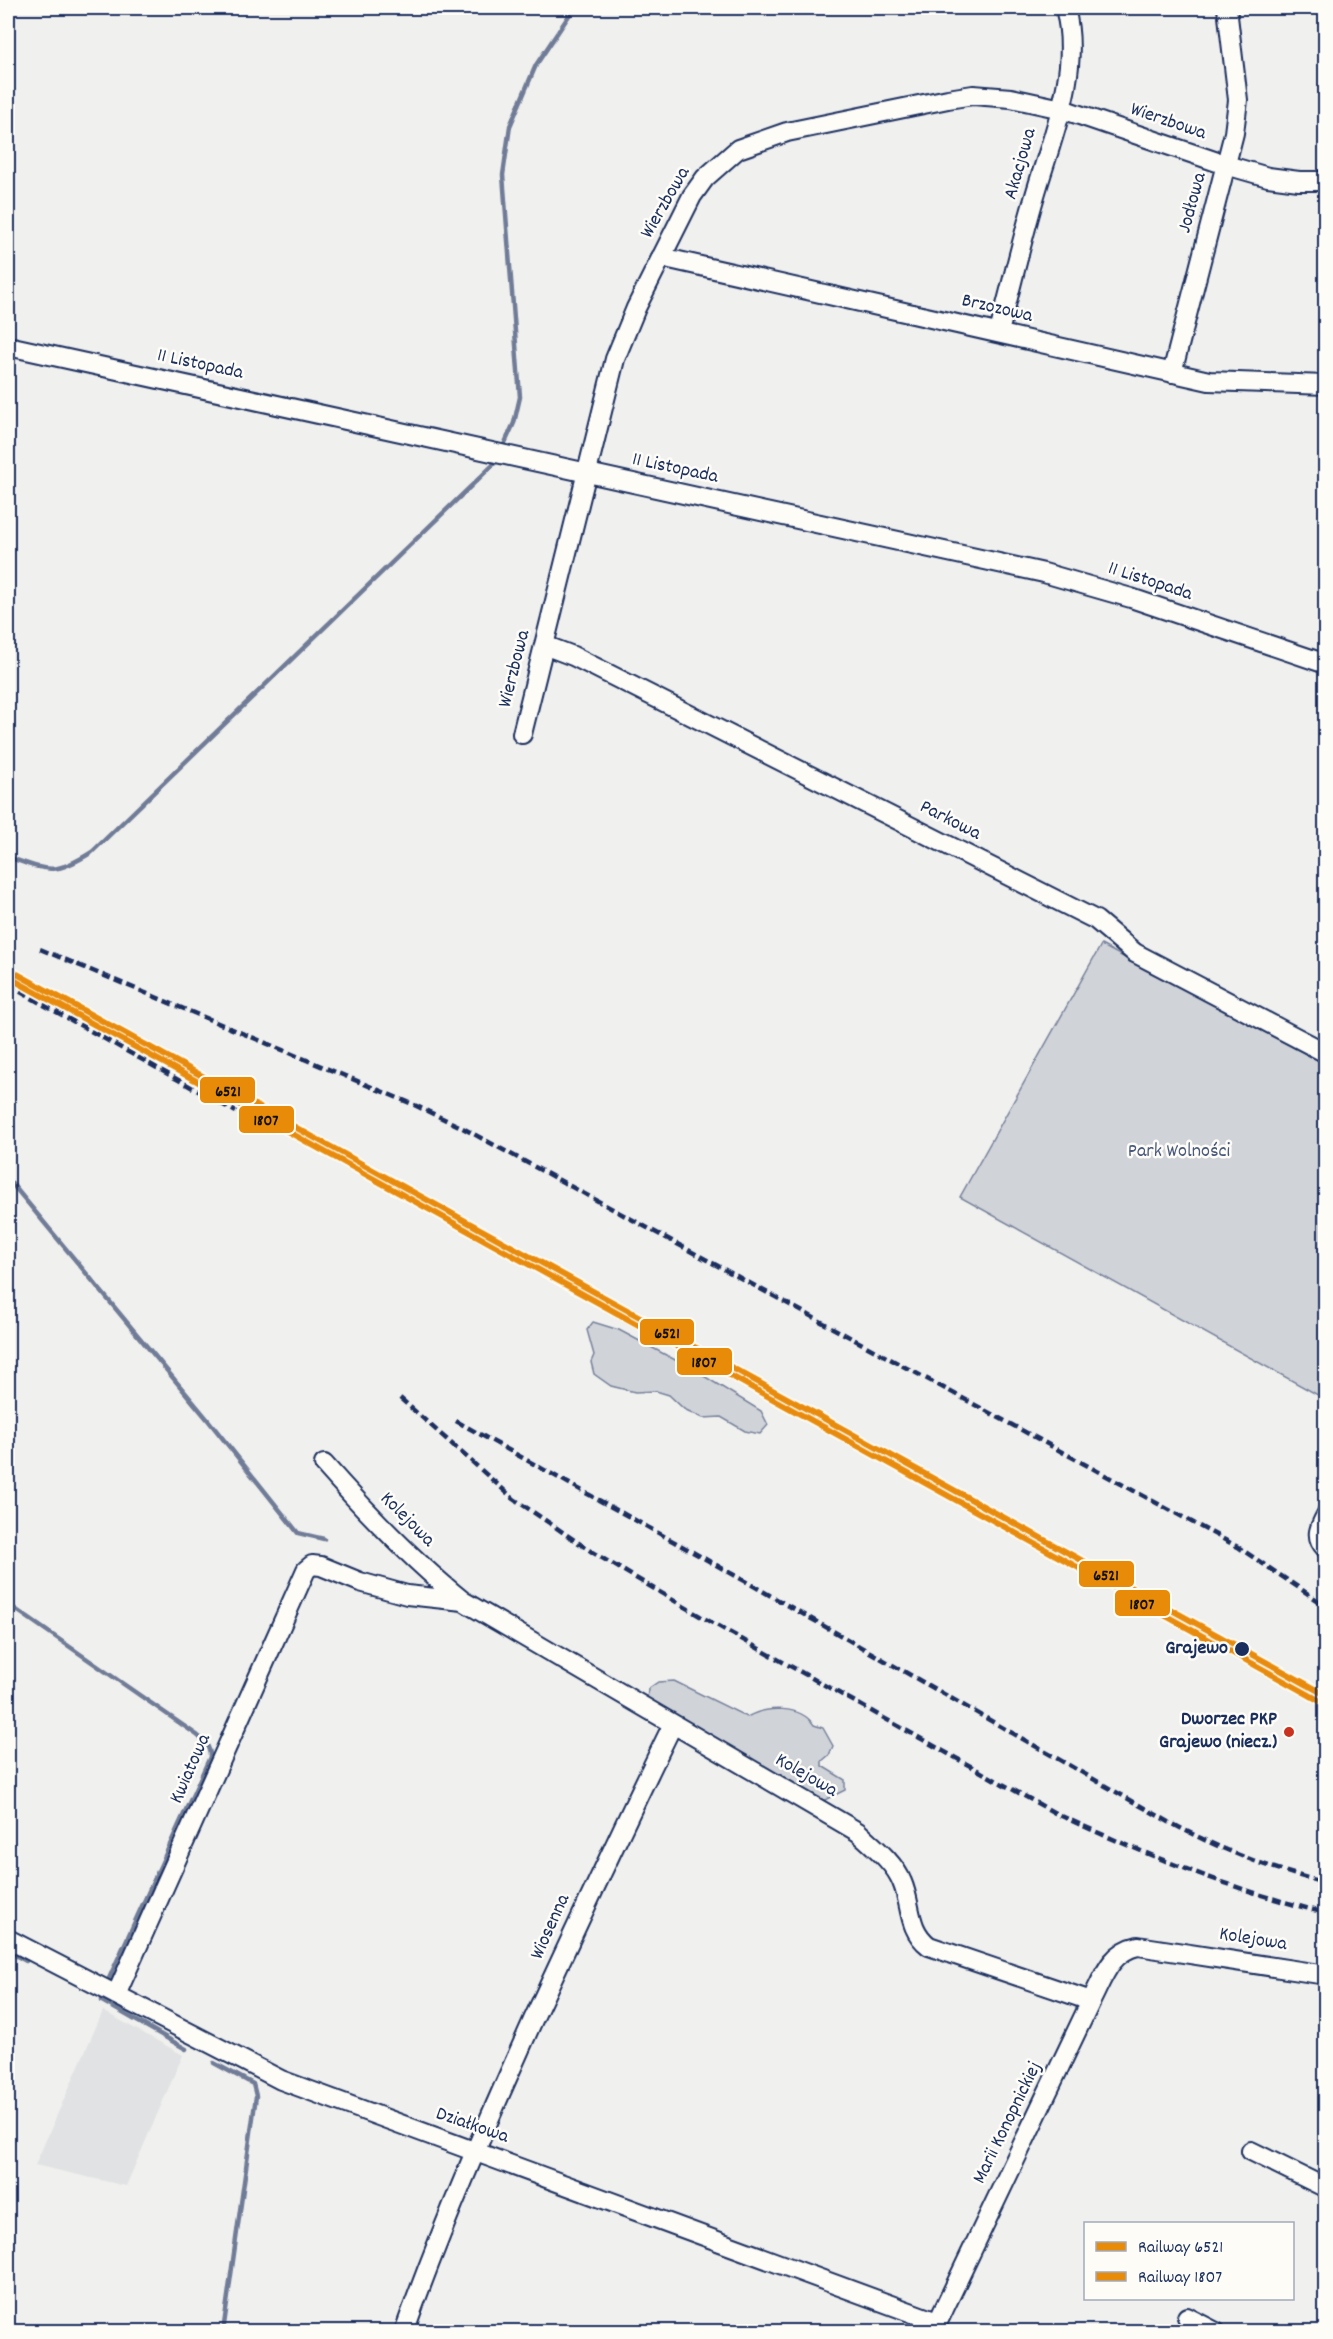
<svg xmlns="http://www.w3.org/2000/svg" width="1333" height="2339" font-family="Dekko,sans-serif">
	<style>
		.built { fill: #e0e2e3 }
		.green { fill: #d0d3d8; stroke: #76819b; stroke-width: 1.5 }
		.lines { fill: none; stroke-linecap: round; stroke-linejoin: round }
		.stream { stroke: #6f7b97; stroke-width: 4.5 }
		.minor-casing { stroke: #1b2f5e; stroke-width: 22 }
		.minor { stroke: #fdfcf7; stroke-width: 18 }
		.rail { stroke: #1b2f5e; stroke-width: 4.5; stroke-dasharray: 9 4.5; stroke-linecap: butt }
		.rail-1-casing { stroke: #fdfcf7; stroke-width: 10 }
		.rail-2-casing { stroke: #fdfcf7; stroke-width: 10 }
		.rail-1 { stroke: #e88b09; stroke-width: 6 }
		.rail-2 { stroke: #e88b09; stroke-width: 6 }
		.stop-dot { fill: #1b2f5e; stroke: #fdfcf7; stroke-width: 2 }
		.poi-dot { fill: #c8321e; stroke: #fdfcf7; stroke-width: 2 }
		.labels { text-anchor: middle; dominant-baseline: central; stroke-width: 5; stroke-linejoin: round; paint-order: stroke }
		.street-label { font-size: 20px; fill: #1b2f5e; stroke: #fdfcf7 }
		.park-label { font-size: 20px; fill: #48587c; stroke: #fdfcf7 }
		.stop-label { font-size: 20px; font-weight: bold; fill: #1b2f5e; stroke: #fdfcf7; text-anchor: end }
		.poi-label { font-size: 20px; font-weight: bold; fill: #1b2f5e; stroke: #fdfcf7; text-anchor: end }
		.line-badge { stroke: #fdfcf7; stroke-width: 2 }
		.pale-badge-label { font-size: 16px; text-anchor: middle; font-weight: bold; fill: #111 }
	</style>
	<rect width="100%" height="100%" fill="#f0f0ee"/>
	<filter id="ink" filterUnits="userSpaceOnUse"><feTurbulence type="fractalNoise" baseFrequency=".0167" numOctaves="2"/><feDisplacementMap in="SourceGraphic" scale="12" xChannelSelector="R" yChannelSelector="G"/><feConvolveMatrix kernelMatrix="1 2 1 2 8 2 1 2 1" color-interpolation-filters="sRGB"/></filter>
	<g filter="url(#ink)">
		<path class="built" d="M 103,2011 L 183,2055 L 126,2186 L 35,2165 Z"/>
		<path class="green" d="M 1101,945 L 1325,1064 L 1325,1399 L 960,1197 Z
			M 593,1322 L 619,1330 L 694,1370 L 761,1411 L 768,1425 L 760,1434 L 745,1431 L 721,1417 L 703,1418 L 684,1409 L 669,1395 L 656,1391 L 635,1392 L 611,1386 L 594,1374 L 591,1362 L 594,1355 L 587,1330 Z
			M 674,1681 L 747,1717 C 767,1706 800,1705 814,1725 L 823,1728 L 833,1746 L 829,1755 L 822,1761 L 822,1766 L 845,1780 L 845,1790 L 823,1801 L 647,1701 L 648,1689 L 658,1682 Z"/>
		<g class="lines">
			<path class="stream" d="M 504,445 L 514,423 L 520,397 L 503,175 L 510,126 L 536,65 L 574,8
				M 8,857 C 48,871 54,876 92,852 L 497,461
				M 8,1179 L 208,1420 L 298,1533 L 324,1539
				M 8,1604 L 197,1735 C 205,1742 210,1746 210,1757 L 107,1983
				M 8,1951 L 26,1961
				M 102,1996 L 102,2001 L 186,2049
				M 214,2063 L 253,2084 L 256,2096 L 223,2332"/>
			<g class="minor-casing">
				<path id="minor" d="M 661,257 L 1209,381 L 1326,385
					M 999,332 C 1011,288 1021,243 1034,199 C 1051,138 1082,72 1065,8
					M 8,346 L 1044,573 L 1131,598 L 1326,664
					M 1172,373 L 1234,133 L 1238,100 L 1227,8
					M 544,645 L 573,656 L 1096,920 L 1135,953 L 1326,1053
					M 522,734 L 615,359 L 636,308 L 692,196 L 705,178 L 738,149 L 787,132 L 948,99 L 973,95 L 1011,98 L 1062,109 L 1226,165 L 1268,177 L 1299,181 L 1326,181
					M 324,1464 C 368,1514 412,1560 463,1601 L 858,1832 C 873,1846 894,1862 902,1882 C 912,1905 907,1929 929,1946 L 1091,2001
					M 1326,1515 C 1319,1528 1314,1537 1326,1549
					M 8,1939 L 281,2080 L 937,2322
					M 116,1995 L 306,1570 L 312,1565 L 321,1566 L 360,1582 L 407,1595 L 463,1601
					M 1251,2151 L 1326,2188
					M 1187,2317 L 1216,2332
					M 404,2332 C 442,2225 487,2123 533,2020 C 579,1921 625,1822 673,1724
					M 933,2332 L 1091,2001 C 1103,1978 1110,1952 1138,1946 L 1326,1975"/>
			</g>
			<use href="#minor" class="minor"/>
			<path class="rail" d="M 40,949 L 410,1103 L 459,1126 L 1238,1547 L 1326,1606
				M 8,985 L 236,1112
				M 400,1398 L 514,1499 L 592,1552 L 700,1616 L 1055,1813 C 1141,1853 1232,1890 1326,1913
				M 456,1421 L 736,1576 L 1169,1822 C 1219,1849 1270,1869 1326,1883"/>
			<g class="rail-1-casing">
				<path id="rail-1" d="M 8,969 L 1326,1695"/>
			</g>
			<g class="rail-2-casing">
				<path id="rail-2" d="M 8,977 L 1322,1702"/>
			</g>
			<use href="#rail-1" class="rail-1"/>
			<use href="#rail-2" class="rail-2"/>
		</g>
	</g>
	<circle class="stop-dot" cx="1242" cy="1649" r="8"/>
	<circle class="poi-dot" cx="1289" cy="1732" r="6"/>
	<g class="labels">
		<g class="street-label">
			<text transform="translate(1168 122) rotate(19)">Wierzbowa</text>
			<text transform="translate(1021 164) rotate(-74)">Akacjowa</text>
			<text transform="translate(666 203) rotate(-60)">Wierzbowa</text>
			<text transform="translate(1193 203) rotate(-75)">Jodłowa</text>
			<text transform="translate(997 309) rotate(13)">Brzozowa</text>
			<text transform="translate(200 365) rotate(12)">11 Listopada</text>
			<text transform="translate(675 469) rotate(12)">11 Listopada</text>
			<text transform="translate(1150 582) rotate(18)">11 Listopada</text>
			<text transform="translate(515 669) rotate(-76)">Wierzbowa</text>
			<text transform="translate(950 821) rotate(27)">Parkowa</text>
			<text transform="translate(407 1520) rotate(45)">Kolejowa</text>
			<text transform="translate(191 1769) rotate(-66)">Kwiatowa</text>
			<text transform="translate(806 1776) rotate(30)">Kolejowa</text>
			<text transform="translate(551 1927) rotate(-66)">Wiosenna</text>
			<text transform="translate(1253 1940) rotate(9)">Kolejowa</text>
			<text transform="translate(1008 2123) rotate(-64)">Marii Konopnickiej</text>
			<text transform="translate(472 2126) rotate(19)">Działkowa</text>
		</g>
		<g class="park-label">
			<text x="1179" y="1152">Park Wolności</text>
		</g>
		<g class="stop-label">
			<text x="1228" y="1649">Grajewo</text>
		</g>
		<g class="poi-label">
			<text x="1277" y="1720">Dworzec PKP<tspan x="1277" dy="23">Grajewo (niecz.)</tspan></text>
		</g>
	</g>
	<g class="line-badge">
		<rect x="199" y="1076" width="57" height="28" rx="6" fill="#e88b09"/>
		<rect x="238" y="1105" width="57" height="29" rx="6" fill="#e88b09"/>
		<rect x="639" y="1318" width="56" height="28" rx="6" fill="#e88b09"/>
		<rect x="676" y="1347" width="57" height="29" rx="6" fill="#e88b09"/>
		<rect x="1078" y="1560" width="57" height="28" rx="6" fill="#e88b09"/>
		<rect x="1114" y="1589" width="57" height="28" rx="6" fill="#e88b09"/>
	</g>
	<g class="pale-badge-label">
		<text x="228" y="1096">6521</text>
		<text x="266" y="1125">1807</text>
		<text x="667" y="1338">6521</text>
		<text x="704" y="1367">1807</text>
		<text x="1106" y="1580">6521</text>
		<text x="1142" y="1609">1807</text>
	</g>
	<rect width="1333" height="2339" fill="none" stroke="#fdfcf7" stroke-width="30"/>
	<rect x="15" y="15" width="1303" height="2309" fill="none" stroke="#1b2f5e" stroke-width="2" filter="url(#ink)"/>
	<rect x="1084" y="2222" width="210" height="78" fill="#fdfcf7" stroke="#a3aaba" stroke-width="1.5"/>
	<rect x="1096" y="2242" width="30" height="9" fill="#e88b09" stroke="#a3aaba" stroke-width="1.5"/>
	<text x="1138" y="2252" font-size="18" fill="#1b2f5e">Railway 6521</text>
	<rect x="1096" y="2272" width="30" height="9" fill="#e88b09" stroke="#a3aaba" stroke-width="1.5"/>
	<text x="1138" y="2282" font-size="18" fill="#1b2f5e">Railway 1807</text>
</svg>
